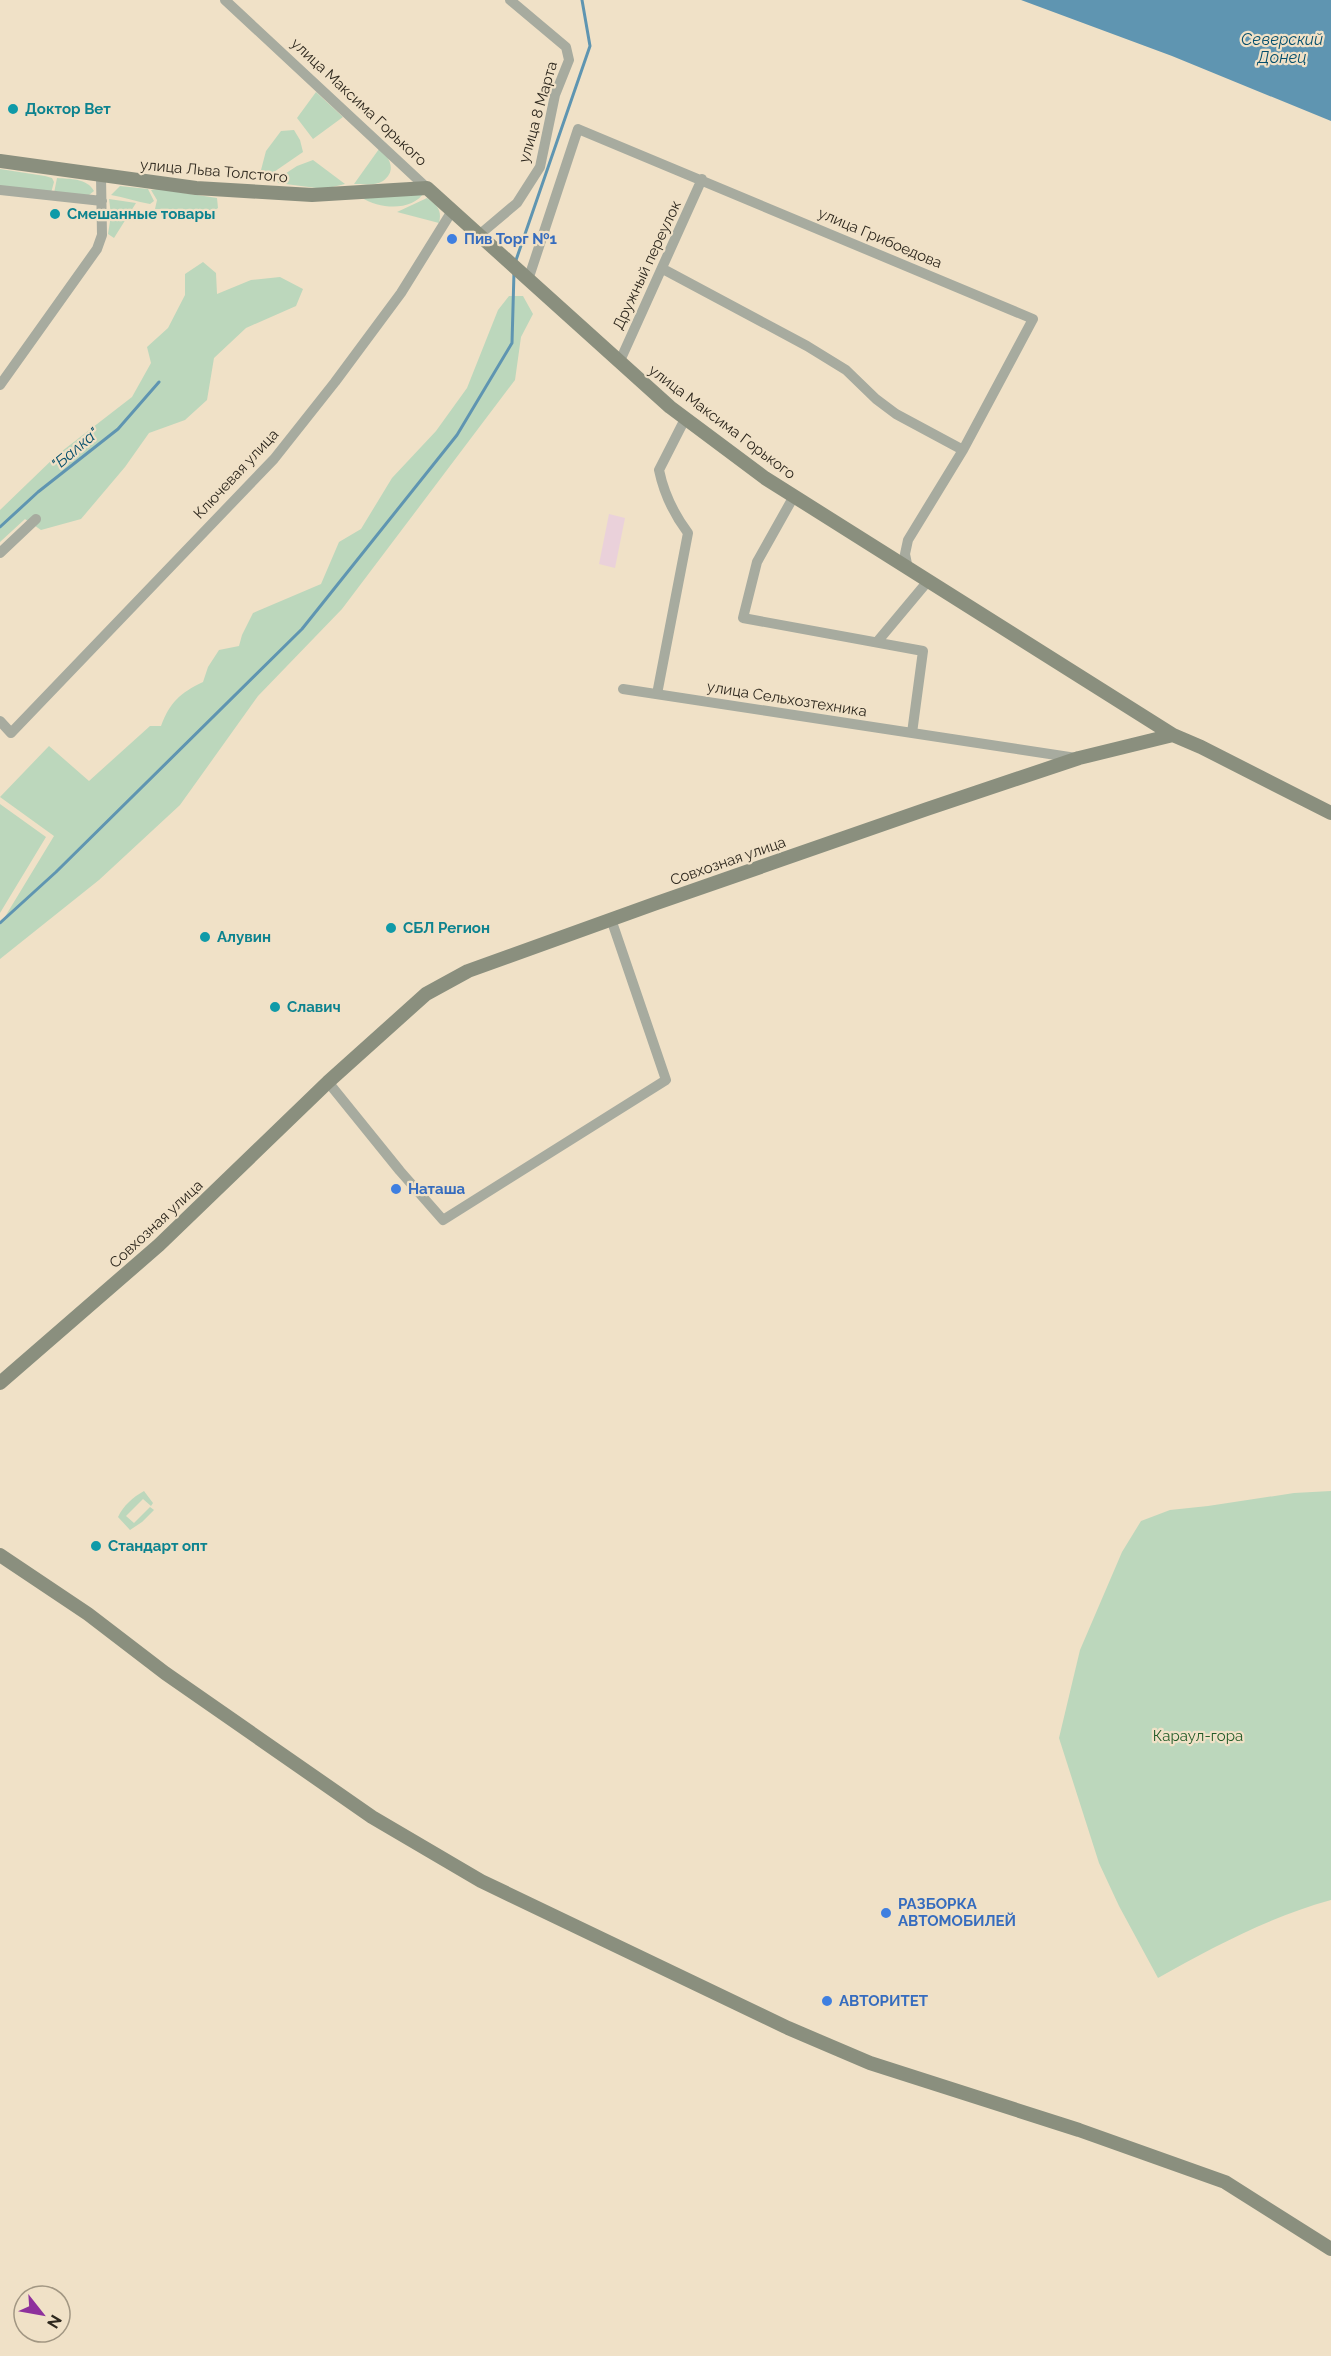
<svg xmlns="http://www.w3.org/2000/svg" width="1331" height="2356" font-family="Raleway,sans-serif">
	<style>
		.industrial { fill: #ead1da }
		.green { fill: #bcd7bc }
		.water { fill: #5f95b1 }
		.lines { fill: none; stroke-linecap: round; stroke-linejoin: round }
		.stream { stroke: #5f95b1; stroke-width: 3 }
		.street { stroke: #a7ab9f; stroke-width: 10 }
		.secondary { stroke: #8a8f7e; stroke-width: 14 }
		.culture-dot { fill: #0f9aa8; stroke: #f0e1c7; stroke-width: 2 }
		.shop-dot { fill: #3f7fe0; stroke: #f0e1c7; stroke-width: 2 }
		.labels { text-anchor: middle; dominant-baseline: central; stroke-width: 4.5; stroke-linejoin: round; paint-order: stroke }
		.street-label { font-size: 15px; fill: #2e281e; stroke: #f0e1c7 }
		.culture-label { font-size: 15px; font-weight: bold; fill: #0d838f; stroke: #f0e1c7; text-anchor: start }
		.shop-label { font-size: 15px; font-weight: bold; fill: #366cbe; stroke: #f0e1c7; text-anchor: start }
		.park-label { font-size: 15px; fill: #215b28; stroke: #f0e1c7 }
		.water-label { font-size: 16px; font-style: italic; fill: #034e6c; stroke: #f0e1c7 }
	</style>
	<rect width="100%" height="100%" fill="#f0e1c7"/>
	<path class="industrial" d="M 609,514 L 625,518 L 615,568 L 599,564 Z"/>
	<path class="green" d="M 316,92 L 343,117 L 313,139 L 297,118 Z
		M 294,130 L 300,140 L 303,152 L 271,174 L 265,175 L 261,170 L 266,151 L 281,131 Z
		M 379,149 C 390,157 397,171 383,181 C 375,186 363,184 354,184 Z
		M 313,160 L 345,184 L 324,189 L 278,183 L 277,179 L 297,166 Z
		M 0,169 L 45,176 L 52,178 L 54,182 L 51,193 L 0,187 Z
		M 57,178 C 70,179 87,178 94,191 L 89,195 L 54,193 Z
		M 120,186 L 148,189 L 154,201 L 150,204 C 137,202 124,197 111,195 Z
		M 158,189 L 217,198 L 218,208 L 215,210 L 155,209 L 157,200 L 151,190 Z
		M 425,191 C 413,212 380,209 362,198 Z
		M 427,198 C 438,206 442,210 439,223 L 397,212 Z
		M 109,199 L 136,203 L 114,238 L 108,234 L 111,215 Z
		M 203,262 L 216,273 L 217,294 L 251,280 L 280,277 L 303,289 L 296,306 L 246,328 L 214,358 L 207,400 L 185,420 L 149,433 L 125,467 L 81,519 L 41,530 L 25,519 L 0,542 L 0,510 L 57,455 L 132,397 L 151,363 L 147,347 L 168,328 L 185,295 L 185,274 Z
		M 509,296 L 523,296 L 533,314 L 521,337 L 515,380 L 342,609 L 258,696 L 180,805 L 99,880 L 0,959 L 0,925 L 54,836 L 0,797 L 49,746 L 89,781 L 150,726 L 161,726 C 170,702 180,693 203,682 L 208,667 L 219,650 L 239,646 L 242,635 L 253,613 L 321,584 L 339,542 L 361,529 L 392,478 L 436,431 L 467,388 L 498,310 Z
		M 0,804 L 46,837 L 0,913 Z
		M 144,1491 L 153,1503 L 151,1506 L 143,1499 L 126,1516 L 134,1523 L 150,1507 L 154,1510 L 142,1522 L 130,1530 L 118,1517 C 123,1506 133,1497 144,1491 Z
		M 1331,1491 L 1331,1900 C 1269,1917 1213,1947 1158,1978 L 1119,1906 L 1099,1863 L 1059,1738 L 1080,1650 L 1122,1552 L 1141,1521 L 1170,1510 L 1208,1506 L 1294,1493 Z"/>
	<path class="water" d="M 1021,0 L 1331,0 L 1331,121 L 1172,56 Z"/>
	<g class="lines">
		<path class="stream" d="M 515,263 L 590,46 L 582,0
			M 0,527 L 38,492 L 118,429 L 159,382
			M 0,923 L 56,872 L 302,629 L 457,435 L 512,343 L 514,272"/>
		<path class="street" d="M 225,0 L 427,188
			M 0,190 L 102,201
			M 479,235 L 517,203 L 540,167 L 555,95 L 569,60 L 566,47 L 510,0
			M 663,269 L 807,346 L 846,370 L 876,399 L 896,414 L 963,450
			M 528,280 L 578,129 L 1033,319 L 963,450 L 908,540 L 905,554 L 908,569
			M 619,363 L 702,179
			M 0,385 L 97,249 L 102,235 L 101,177
			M 794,496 L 757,562 L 743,618 L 923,651 L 912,733
			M 0,553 L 36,519
			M 877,642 L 928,581
			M 623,689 L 1076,758
			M 657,694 L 688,533 C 673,513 664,494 659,470 L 685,419
			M 0,721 L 11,733 L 274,459 L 335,382 L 401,293 L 452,211
			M 328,1082 L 400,1171 L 443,1220 L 666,1080 L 611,919"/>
		<path class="secondary" d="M 0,161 L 196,188 L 312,195 L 427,188 L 670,407 L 765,478 L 1173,735 L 1201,747 L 1331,813
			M 0,1383 L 159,1245 L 328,1082 L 426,994 L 468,971 L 654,904 L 927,809 L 1079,758 L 1173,735
			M 0,1555 L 88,1614 L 165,1673 L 372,1817 L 481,1881 L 788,2028 L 870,2063 L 1079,2130 L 1225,2182 L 1331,2249"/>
	</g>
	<g class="culture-dot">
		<circle cx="13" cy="109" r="6"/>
		<circle cx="55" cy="214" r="6"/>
		<circle cx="391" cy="928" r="6"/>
		<circle cx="205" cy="937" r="6"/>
		<circle cx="275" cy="1007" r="6"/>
		<circle cx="96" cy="1546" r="6"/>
	</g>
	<g class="shop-dot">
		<circle cx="452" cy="239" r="6"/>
		<circle cx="396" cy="1189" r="6"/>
		<circle cx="886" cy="1913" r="6"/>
		<circle cx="827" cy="2001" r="6"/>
	</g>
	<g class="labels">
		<g class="street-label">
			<text transform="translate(359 102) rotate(43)">улица Максима Горького</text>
			<text transform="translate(538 112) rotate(-74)">улица 8 Марта</text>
			<text transform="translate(214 171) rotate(5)">улица Льва Толстого</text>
			<text transform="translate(880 238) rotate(23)">улица Грибоедова</text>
			<text transform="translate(647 265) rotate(-65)">Дружный переулок</text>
			<text transform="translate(722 422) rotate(37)">улица Максима Горького</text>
			<text transform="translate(236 474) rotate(-47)">Ключевая улица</text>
			<text transform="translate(787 699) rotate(9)">улица Сельхозтехника</text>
			<text transform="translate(728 861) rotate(-19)">Совхозная улица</text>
			<text transform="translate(156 1224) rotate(-43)">Совхозная улица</text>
		</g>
		<g class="culture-label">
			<text x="25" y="109">Доктор Вет</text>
			<text x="67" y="214">Смешанные товары</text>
			<text x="403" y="928">СБЛ Регион</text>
			<text x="217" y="937">Алувин</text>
			<text x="287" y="1007">Славич</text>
			<text x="108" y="1546">Стандарт опт</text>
		</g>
		<g class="shop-label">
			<text x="464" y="239">Пив Торг №1</text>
			<text x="408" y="1189">Наташа</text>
			<text x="898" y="1904">РАЗБОРКА<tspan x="898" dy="17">АВТОМОБИЛЕЙ</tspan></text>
			<text x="839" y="2001">АВТОРИТЕТ</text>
		</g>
		<g class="park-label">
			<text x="1198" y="1736">Караул-гора</text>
		</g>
		<g class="water-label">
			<text x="1282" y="39">Северский<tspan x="1282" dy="18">Донец</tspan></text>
			<text transform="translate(75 449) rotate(-40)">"Балка"</text>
		</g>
	</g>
	<g transform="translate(42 2314) rotate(121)"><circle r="28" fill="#f0e1c7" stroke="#a29783" stroke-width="1.5"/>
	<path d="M0-4.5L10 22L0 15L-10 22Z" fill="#8e319c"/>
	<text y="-9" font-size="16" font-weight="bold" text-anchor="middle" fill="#2e281e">N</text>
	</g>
</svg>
